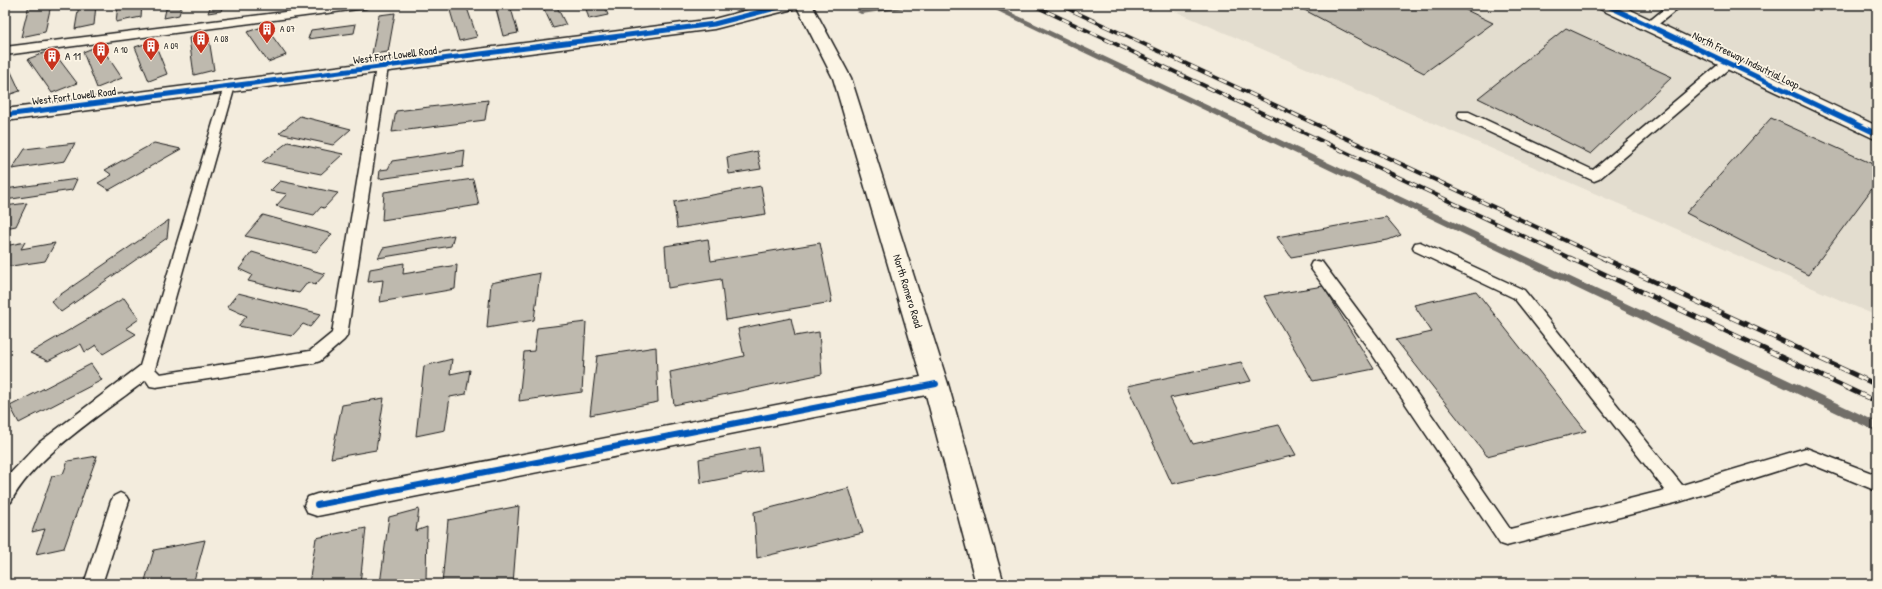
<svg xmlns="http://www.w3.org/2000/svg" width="1882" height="589" font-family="'Patrick Hand',sans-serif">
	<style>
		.built { fill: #e3ddcf }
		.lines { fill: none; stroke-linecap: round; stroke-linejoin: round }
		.stream { fill: #716e68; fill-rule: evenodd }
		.building { fill: #beb9ae; stroke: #1c1c1c }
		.lane-casing { stroke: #1c1c1c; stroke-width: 3 }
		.street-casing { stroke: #1c1c1c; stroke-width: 3 }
		.lane { fill: #fcf5e5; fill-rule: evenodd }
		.street { fill: #fcf5e5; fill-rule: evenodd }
		.rail-far1-casing { stroke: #1c1c1c; stroke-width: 4 }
		.rail-casing { stroke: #1c1c1c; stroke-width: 5 }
		.rail-far1 { stroke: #fcf5e5; stroke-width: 2.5; stroke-dasharray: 8; stroke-linecap: butt }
		.rail { stroke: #fcf5e5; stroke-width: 3.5; stroke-dasharray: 10; stroke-linecap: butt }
		.cycleway-far1-casing { stroke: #fcf5e5; stroke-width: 7 }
		.cycleway-casing { stroke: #fcf5e5; stroke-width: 9 }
		.cycleway-far1 { stroke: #0057b8; stroke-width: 5 }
		.cycleway { stroke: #0057b8; stroke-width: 6 }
		.labels { text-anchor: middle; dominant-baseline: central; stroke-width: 3.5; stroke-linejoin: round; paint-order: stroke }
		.far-poi-label { font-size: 9px; fill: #1c1c1c; stroke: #fcf5e5; text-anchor: start }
		.street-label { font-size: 11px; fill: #1c1c1c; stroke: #fcf5e5 }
		.poi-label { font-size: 11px; fill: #1c1c1c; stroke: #fcf5e5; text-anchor: start }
	</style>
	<rect width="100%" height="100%" fill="#f3ecdd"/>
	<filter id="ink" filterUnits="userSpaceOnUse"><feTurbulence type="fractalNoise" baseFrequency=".025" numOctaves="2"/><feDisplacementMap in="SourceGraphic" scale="8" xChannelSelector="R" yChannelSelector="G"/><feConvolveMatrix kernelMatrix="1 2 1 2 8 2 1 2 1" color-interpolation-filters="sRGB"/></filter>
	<g filter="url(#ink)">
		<path class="built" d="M 1161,5 L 1877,5 L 1877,316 Z"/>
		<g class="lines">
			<path class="stream" d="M 895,5 L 916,5 L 912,7 L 861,14 L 857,12 L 861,10 Z
				M 985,5 L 995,5 L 1877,422 L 1877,432 Z"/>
		</g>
		<path class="building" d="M 29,5 L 51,5 L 45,32 L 21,37 Z
			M 79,5 L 96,5 L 94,25 L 75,29 Z
			M 118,5 L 142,5 L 141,17 L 116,22 Z
			M 167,5 L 182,5 L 179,15 L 164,18 Z
			M 211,5 L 224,5 L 221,11 L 208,13 Z
			M 456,5 L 466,5 L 477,37 L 459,41 L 449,7 Z
			M 495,5 L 510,5 L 518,33 L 503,36 Z
			M 542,5 L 556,5 L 566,25 L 553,28 Z
			M 585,5 L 604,5 L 608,15 L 589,19 Z
			M 1295,5 L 1456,5 L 1493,23 L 1424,73 Z
			M 395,13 L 388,52 L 372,54 L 379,15 Z
			M 356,24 L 354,33 L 308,39 L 311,30 Z
			M 265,26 L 286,55 L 268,62 L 247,32 Z
			M 1566,28 L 1672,77 L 1591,154 L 1478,98 Z
			M 208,33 L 214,70 L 194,75 L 189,38 Z
			M 154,41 L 167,74 L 149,81 L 135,47 Z
			M 100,45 L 122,78 L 97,88 L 83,52 Z
			M 52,50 L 77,83 L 52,93 L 28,59 Z
			M 5,59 L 20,91 L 5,96 Z
			M 488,100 L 485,120 L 392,132 L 396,111 Z
			M 300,116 L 351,129 L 333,145 L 279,133 Z
			M 1771,118 L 1877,166 L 1877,182 L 1808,275 L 1686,213 Z
			M 288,142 L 343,154 L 321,174 L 262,162 Z
			M 75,143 L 65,161 L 12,169 L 25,149 Z
			M 154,143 L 181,149 L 109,190 L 98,183 L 112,175 L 105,170 Z
			M 465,150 L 463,167 L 379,179 L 380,170 L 388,169 L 392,161 Z
			M 757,151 L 761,169 L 729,174 L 727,157 Z
			M 77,179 L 72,190 L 5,200 L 5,189 Z
			M 473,179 L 479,205 L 382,220 L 384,192 Z
			M 280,181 L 338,193 L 324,208 L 321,207 L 314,215 L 276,206 L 287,194 L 270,191 Z
			M 761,186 L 766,214 L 677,228 L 674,202 Z
			M 27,203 L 16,226 L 5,228 L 5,206 Z
			M 263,215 L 332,234 L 316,252 L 245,236 Z
			M 1386,217 L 1401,235 L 1388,240 L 1291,257 L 1277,237 Z
			M 169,220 L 167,238 L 61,312 L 51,301 Z
			M 454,235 L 451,246 L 378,258 L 383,248 Z
			M 708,239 L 711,261 L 820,243 L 832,302 L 726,320 L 721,279 L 668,288 L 665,246 Z
			M 25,242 L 21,249 L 55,243 L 45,261 L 5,267 L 5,246 Z
			M 252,252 L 325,274 L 315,285 L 308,282 L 299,293 L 248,281 L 252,275 L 239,269 Z
			M 404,263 L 403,274 L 457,265 L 455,289 L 380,302 L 383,280 L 368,282 L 370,269 Z
			M 540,273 L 534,320 L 487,328 L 491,283 Z
			M 1323,286 L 1374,369 L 1313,381 L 1264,296 Z
			M 1476,291 L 1586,431 L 1487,456 L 1396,340 L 1432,332 L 1414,305 Z
			M 238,293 L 321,314 L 310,327 L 303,324 L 292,336 L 238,326 L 247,316 L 227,307 Z
			M 124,298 L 139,319 L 126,328 L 136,334 L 103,354 L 96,345 L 85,352 L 81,344 L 48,361 L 30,353 Z
			M 791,318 L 795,336 L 819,332 L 822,374 L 674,405 L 670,372 L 744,356 L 738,329 Z
			M 586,322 L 582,392 L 519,401 L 524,352 L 534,351 L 537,328 Z
			M 656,347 L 658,402 L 590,415 L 597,356 Z
			M 452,359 L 450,374 L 470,370 L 466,394 L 450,397 L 445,430 L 416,436 L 424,366 Z
			M 1241,362 L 1251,381 L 1170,398 L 1193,444 L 1279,425 L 1296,455 L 1172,484 L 1127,386 Z
			M 91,364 L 102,380 L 19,423 L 10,406 Z
			M 384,398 L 376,450 L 331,458 L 342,405 Z
			M 759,447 L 762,471 L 701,483 L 699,459 Z
			M 97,456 L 64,548 L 36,554 L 45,529 L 32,532 L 52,476 L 63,474 L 68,461 Z
			M 849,488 L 863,533 L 757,558 L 754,512 Z
			M 519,506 L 513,584 L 442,584 L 448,520 Z
			M 419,509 L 416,531 L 427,527 L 426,580 L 411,584 L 380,584 L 389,517 Z
			M 366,528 L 360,584 L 309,584 L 316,538 Z
			M 205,540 L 193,584 L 144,584 L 154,550 Z"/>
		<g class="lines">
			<g class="lane-casing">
				<path id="lane" d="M 340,5 L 372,5 L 366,8 L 5,55 L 5,47 Z
					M 1669,5 L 1682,5 L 1655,27 L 1647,27 L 1645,25 L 1647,23 Z
					M 1729,58 L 1733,59 L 1735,62 L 1733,65 L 1599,179 L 1594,181 L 1459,118 L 1458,115 L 1459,112 L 1469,112 L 1593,170 L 1725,59 Z
					M 382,63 L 386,64 L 388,67 L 347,336 L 344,340 L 320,361 L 314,363 L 156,387 L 150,386 L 146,380 C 106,411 32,458 11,502 L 5,505 L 5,479 L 40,442 L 140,366 L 225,83 L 233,83 L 235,86 L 155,369 L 160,374 L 310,351 L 332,333 L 376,67 L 378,64 Z
					M 1420,242 L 1524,290 L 1682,485 L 1806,448 L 1877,475 L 1877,491 L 1806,462 L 1679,502 L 1506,546 L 1500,544 L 1368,348 L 1312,270 L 1310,266 L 1312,262 L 1317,261 L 1322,262 L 1380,340 L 1510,529 L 1665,490 L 1514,298 L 1415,251 L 1413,247 L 1415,243 Z
					M 120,493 L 126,496 L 129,501 L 102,584 L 84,584 L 111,501 L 114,496 Z"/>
			</g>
			<g class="street-casing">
				<path id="street" d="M 767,5 L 795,5 L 793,9 L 714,29 L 5,121 L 5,109 L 714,19 Z
					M 796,5 L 812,5 L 851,78 L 948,384 L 1004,584 L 976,584 L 926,395 L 317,516 L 308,513 L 304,505 L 308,497 L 317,494 L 921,377 L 833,78 Z
					M 1598,5 L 1620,5 L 1877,126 L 1877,140 L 1600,9 Z"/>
			</g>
			<use href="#lane" class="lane"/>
			<use href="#street" class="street"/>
			<g class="rail-far1-casing">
				<path id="rail-far1" d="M 1033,5 L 1572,259
					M 1060,5 L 1605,259"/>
			</g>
			<g class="rail-casing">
				<path id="rail" d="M 1570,258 L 1877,402
					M 1603,258 L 1877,385"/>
			</g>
			<use href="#rail-far1" class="rail-far1"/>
			<use href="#rail" class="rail"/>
			<g class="cycleway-far1-casing">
				<path id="cycleway-far1" d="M 1606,5 L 1877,134
					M 5,115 L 714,24 L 787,5"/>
			</g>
			<g class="cycleway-casing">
				<path id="cycleway" d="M 317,505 L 936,384"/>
			</g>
			<use href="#cycleway-far1" class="cycleway-far1"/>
			<use href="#cycleway" class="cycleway"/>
		</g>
	</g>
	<defs>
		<g id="building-pin" transform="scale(0.9)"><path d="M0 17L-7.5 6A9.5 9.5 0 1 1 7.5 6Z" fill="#c8321e" stroke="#fcf5e5"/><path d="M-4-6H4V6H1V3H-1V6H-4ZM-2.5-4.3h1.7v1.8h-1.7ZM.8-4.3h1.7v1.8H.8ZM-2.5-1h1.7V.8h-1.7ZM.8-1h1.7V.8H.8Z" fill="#fff"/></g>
	</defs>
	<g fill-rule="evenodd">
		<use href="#building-pin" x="267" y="29"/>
		<use href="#building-pin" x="201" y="39"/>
		<use href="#building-pin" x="151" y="46"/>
		<use href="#building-pin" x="101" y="50"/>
		<use href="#building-pin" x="52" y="56"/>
	</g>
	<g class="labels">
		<g class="far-poi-label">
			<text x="280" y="29">A 07</text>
			<text x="214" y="39">A 08</text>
			<text x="164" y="46">A 09</text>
			<text x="114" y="50">A 10</text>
		</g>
		<g class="street-label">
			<text transform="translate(395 55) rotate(-7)">West Fort Lowell Road</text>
			<text transform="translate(1746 60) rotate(26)">North Freeway Indsutrial Loop</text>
			<text transform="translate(74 96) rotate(-7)">West Fort Lowell Road</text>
			<text transform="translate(908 291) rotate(73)">North Romero Road</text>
		</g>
		<g class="poi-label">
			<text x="65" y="56">A 11</text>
		</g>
	</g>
	<rect width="1882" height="589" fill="none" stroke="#fcf5e5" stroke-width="20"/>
	<rect x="10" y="10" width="1862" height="569" fill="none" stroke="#1c1c1c" stroke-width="1.5" filter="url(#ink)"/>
</svg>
